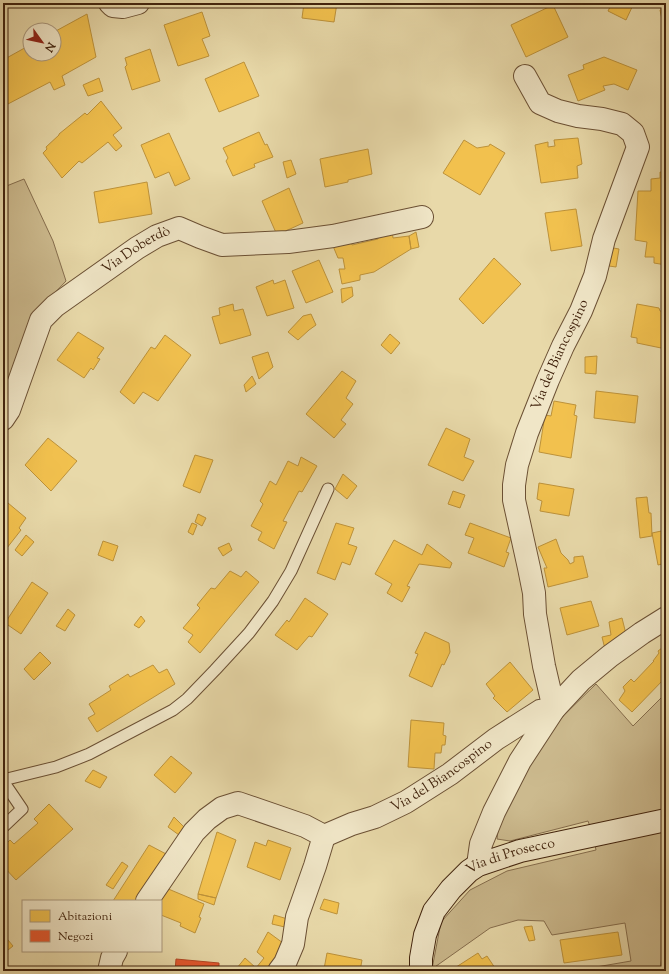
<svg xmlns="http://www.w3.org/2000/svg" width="669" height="974" font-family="'Sorts Mill Goudy',serif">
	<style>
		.green { fill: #ccba8e; stroke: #866e4e }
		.homes { fill: #f2c14e; stroke: #bd923a }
		.shops { fill: #e4572e; stroke: #b34724 }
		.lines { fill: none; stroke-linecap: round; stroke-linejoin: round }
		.service-casing { stroke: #6b5034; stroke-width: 13 }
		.minor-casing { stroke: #6b5034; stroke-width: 24 }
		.secondary-casing { stroke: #41230d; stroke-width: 24 }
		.service { stroke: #f0e6c7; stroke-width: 11 }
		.minor { stroke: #f0e6c7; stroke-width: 22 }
		.secondary { stroke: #f0e6c7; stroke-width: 22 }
		.labels { text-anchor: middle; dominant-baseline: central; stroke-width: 4; stroke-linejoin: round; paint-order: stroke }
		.street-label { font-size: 14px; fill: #41230d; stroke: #f0e6c7 }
	</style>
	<rect width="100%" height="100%" fill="#e8d9a9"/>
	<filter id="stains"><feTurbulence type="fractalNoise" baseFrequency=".005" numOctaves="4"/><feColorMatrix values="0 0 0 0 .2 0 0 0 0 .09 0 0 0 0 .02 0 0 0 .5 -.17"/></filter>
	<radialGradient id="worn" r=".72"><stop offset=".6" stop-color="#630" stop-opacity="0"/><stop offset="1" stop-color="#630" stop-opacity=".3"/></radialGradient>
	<path class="green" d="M 24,179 L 53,241 L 66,281 L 45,303 L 3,406 L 3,185 L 4,187 Z
		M 596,684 L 633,726 L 666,693 L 666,926 L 660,971 L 573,971 L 631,961 L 625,923 L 552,935 L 544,921 L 518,920 L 490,928 L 432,969 L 441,922 L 470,890 L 507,871 L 596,850 L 593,835 L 588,821 L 510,841 L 497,839 L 499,822 L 534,758 L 562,717 Z"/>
	<path class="homes" d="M 304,3 L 337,3 L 334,22 L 302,18 Z
		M 612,3 L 634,3 L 626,20 L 608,11 Z
		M 553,5 L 568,37 L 526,57 L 511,25 Z
		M 666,8 L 666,38 L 660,10 Z
		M 202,12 L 210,36 L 202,39 L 209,56 L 178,66 L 164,25 Z
		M 87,14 L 96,57 L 62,76 L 65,85 L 54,90 L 50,82 L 6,105 L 3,100 L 3,60 L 30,45 L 30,54 L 54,54 L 54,32 Z
		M 150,49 L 160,81 L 132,90 L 125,67 L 127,65 L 125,58 Z
		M 604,57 L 637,70 L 628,90 L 614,84 L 603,86 L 605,90 L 578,101 L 568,75 L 584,69 L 583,65 Z
		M 244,62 L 259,96 L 219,112 L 205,79 Z
		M 99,78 L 103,91 L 88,96 L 83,85 Z
		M 101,101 L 122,128 L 113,135 L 122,146 L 116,151 L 108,142 L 82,163 L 79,161 L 62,178 L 43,153 L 47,149 L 46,147 L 59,135 L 59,134 L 85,113 L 87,115 Z
		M 259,132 L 265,145 L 267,144 L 273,157 L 254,164 L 255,167 L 233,176 L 226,161 L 228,158 L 223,148 Z
		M 169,133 L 190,179 L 175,186 L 169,172 L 155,178 L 141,145 Z
		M 578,138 L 582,164 L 577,166 L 578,178 L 541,183 L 535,145 L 548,142 L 548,147 L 555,146 L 554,140 Z
		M 464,140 L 477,148 L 489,146 L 490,144 L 505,153 L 480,195 L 443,173 Z
		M 368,149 L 372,174 L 348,180 L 348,182 L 325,187 L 320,159 Z
		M 291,160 L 296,174 L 287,178 L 283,162 Z
		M 660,172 L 666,173 L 666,265 L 654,263 L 654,257 L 645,257 L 647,242 L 635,240 L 638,191 L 651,191 L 651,179 L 660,178 Z
		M 147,182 L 152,214 L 99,223 L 94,192 Z
		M 289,188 L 303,223 L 277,235 L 262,201 Z
		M 576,209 L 582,246 L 551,251 L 545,213 Z
		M 392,230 L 393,238 L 409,236 L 411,249 L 374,272 L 360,275 L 360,280 L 342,284 L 339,269 L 345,269 L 343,258 L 338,258 L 333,246 L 351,242 L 352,245 L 378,239 L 378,233 Z
		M 416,232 L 419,247 L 411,249 L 409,236 Z
		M 608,247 L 619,249 L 616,267 L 602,265 Z
		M 494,258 L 521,284 L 483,324 L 459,299 Z
		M 319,260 L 333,292 L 306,303 L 292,271 Z
		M 273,280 L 274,284 L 285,280 L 294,308 L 267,316 L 256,287 Z
		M 352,287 L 353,296 L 342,303 L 341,289 Z
		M 233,304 L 234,311 L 243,309 L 251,335 L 220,344 L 212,317 L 220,315 L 219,308 Z
		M 637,304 L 659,308 L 660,311 L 666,312 L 666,349 L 637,343 L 637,338 L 631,337 Z
		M 311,314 L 316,325 L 309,330 L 298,340 L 288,332 L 303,316 Z
		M 78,332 L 104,348 L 97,358 L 100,359 L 93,370 L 91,368 L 84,378 L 57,360 Z
		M 390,334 L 400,343 L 391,354 L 381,345 Z
		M 165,335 L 191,355 L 158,401 L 143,392 L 134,404 L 120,392 L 151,347 L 155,349 Z
		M 268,352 L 273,367 L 259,379 L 252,357 Z
		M 597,356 L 596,374 L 585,373 L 585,357 Z
		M 342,371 L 356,381 L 346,398 L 353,404 L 341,420 L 346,424 L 334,438 L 306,414 Z
		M 252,376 L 256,384 L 246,392 L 244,385 Z
		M 596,391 L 638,396 L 635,423 L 594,418 Z
		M 554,401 L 576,405 L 574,415 L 577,416 L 571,458 L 539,452 L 545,415 L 551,416 Z
		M 446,428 L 470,439 L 464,457 L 474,461 L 463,481 L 428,465 Z
		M 48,438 L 77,461 L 51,491 L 25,465 Z
		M 195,455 L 213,460 L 200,493 L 183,486 Z
		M 301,457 L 317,466 L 302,492 L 299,491 L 283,521 L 287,522 L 274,549 L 258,540 L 262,532 L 251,526 L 263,504 L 260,501 L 270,481 L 276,485 L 288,461 L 298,466 Z
		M 343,474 L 357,486 L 347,499 L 335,489 Z
		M 539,483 L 574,489 L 569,516 L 540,511 L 542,501 L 537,499 Z
		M 453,491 L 465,495 L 460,508 L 448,504 Z
		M 647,497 L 649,513 L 651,513 L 652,536 L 640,538 L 636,498 Z
		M 8,503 L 26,518 L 19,528 L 21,530 L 3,553 L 3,504 L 6,506 Z
		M 198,514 L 206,518 L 202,526 L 195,522 Z
		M 192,523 L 197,525 L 193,535 L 188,532 Z
		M 336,523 L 354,528 L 348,544 L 357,547 L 350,565 L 342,562 L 335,580 L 317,573 Z
		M 470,523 L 511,538 L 506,552 L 509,553 L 504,567 L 468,553 L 474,538 L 465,535 Z
		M 666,530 L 666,563 L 658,565 L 652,533 Z
		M 26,535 L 34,542 L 22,556 L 15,550 Z
		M 556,539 L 561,553 L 568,560 L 570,564 L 574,562 L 574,557 L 583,556 L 588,577 L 548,587 L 544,568 L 547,568 L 538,547 Z
		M 394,540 L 422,555 L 427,544 L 452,563 L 450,568 L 419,564 L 407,586 L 410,587 L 402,602 L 387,593 L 392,584 L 375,574 Z
		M 103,541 L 118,546 L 113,561 L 98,555 Z
		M 229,543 L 232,550 L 223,556 L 218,548 Z
		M 230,571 L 241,577 L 246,571 L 259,582 L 200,653 L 188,642 L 193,635 L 183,628 L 200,608 L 197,605 L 211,588 L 215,589 Z
		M 32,582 L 48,593 L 21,634 L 5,623 Z
		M 305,598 L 328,614 L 312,637 L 309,636 L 297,650 L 275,635 L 287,620 L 289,622 Z
		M 591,601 L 599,626 L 567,635 L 560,608 Z
		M 68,609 L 75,615 L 65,631 L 56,626 Z
		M 141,616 L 145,621 L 139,628 L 134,625 Z
		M 622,618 L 627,638 L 606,653 L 602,637 L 611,635 L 609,622 Z
		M 425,632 L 449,643 L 450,652 L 444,665 L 442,664 L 432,687 L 409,676 L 418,654 L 415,653 Z
		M 666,645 L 666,677 L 632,712 L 619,700 L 625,691 L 623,687 L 631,679 L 634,682 L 654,661 L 653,661 L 659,653 L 658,651 Z
		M 40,652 L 51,663 L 34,680 L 24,669 Z
		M 510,662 L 533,690 L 507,712 L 493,698 L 495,696 L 486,684 Z
		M 153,665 L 159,673 L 167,669 L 175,684 L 97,732 L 88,718 L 95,714 L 89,704 L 111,690 L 109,686 L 128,674 L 130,677 Z
		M 411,720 L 444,723 L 443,735 L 446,736 L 445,745 L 442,745 L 441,753 L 435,753 L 434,769 L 408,767 Z
		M 171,756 L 192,773 L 175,793 L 154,775 Z
		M 93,770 L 107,777 L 100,788 L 85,781 Z
		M 49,804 L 73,829 L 16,880 L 3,866 L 3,847 L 10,840 L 14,844 L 38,823 L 34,819 Z
		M 174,817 L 184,827 L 179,835 L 168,827 Z
		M 217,832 L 236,840 L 216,898 L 198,894 Z
		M 268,840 L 291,848 L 280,880 L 247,867 L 255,842 L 266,846 Z
		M 149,845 L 168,855 L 139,901 L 113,901 Z
		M 122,862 L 128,866 L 113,889 L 106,885 Z
		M 166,888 L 204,904 L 199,917 L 201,918 L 195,933 L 180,926 L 181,923 L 161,915 L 161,901 L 157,901 Z
		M 198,894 L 216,898 L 214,905 L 198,899 Z
		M 324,899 L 339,903 L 337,914 L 320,909 Z
		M 274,915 L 291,920 L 289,928 L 272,924 Z
		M 532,926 L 535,940 L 529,941 L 524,927 Z
		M 268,932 L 283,943 L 271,971 L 240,971 L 237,968 L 245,958 L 256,968 L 264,958 L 257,952 Z
		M 618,932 L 622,955 L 564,963 L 560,940 Z
		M 3,934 L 13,946 L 3,954 Z
		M 327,953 L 362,960 L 360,971 L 332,971 L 324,969 Z
		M 478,953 L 482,959 L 487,956 L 497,971 L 450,971 Z"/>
	<path class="shops" d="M 176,959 L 219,963 L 219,971 L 175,971 Z"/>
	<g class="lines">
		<g class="service-casing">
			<path id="service" d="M 3,780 L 56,767 L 89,754 L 173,710 L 187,699 L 215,670 L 249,633 L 273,601 L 291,571 L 328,489
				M 3,781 L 22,809 L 3,827"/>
		</g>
		<g class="minor-casing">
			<g id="minor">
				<path d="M 110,3 L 113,6 L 123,7 L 138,3"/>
				<path id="s1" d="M 3,419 L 9,410 L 41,320 L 55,306 L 137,248 L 157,236 L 179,228 L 200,237 L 222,245 L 288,242 L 333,236 L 422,217"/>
				<path id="s2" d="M 324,836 L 352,824 L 375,817 L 406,802 L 450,774 L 496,739 L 540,711 L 554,709 L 544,666 L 535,614 L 534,593 L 529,568 L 514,500 L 514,485 L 517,465 L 527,433 L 548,380 L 563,346 L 581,311 L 595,276 L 604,239 L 638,147 L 633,133 L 622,124 L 602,119 L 578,116 L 558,111 L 540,103 L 525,76"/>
				<path d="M 478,865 L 481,844 L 494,812 L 520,761 L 554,709 L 581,680 L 610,656 L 642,633 L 666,618"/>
				<path d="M 147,901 L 194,832 L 207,819 L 222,808 L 238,803 L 305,826 L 324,836 L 315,866 L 297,917 L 293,944 L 285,963 L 279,971"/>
				<path d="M 109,971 L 112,958 L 116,951"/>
			</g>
		</g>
		<g class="secondary-casing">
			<g id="secondary">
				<path id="s3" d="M 421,971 L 421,958 L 425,935 L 434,911 L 451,889 L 469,871 L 478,865 L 520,851 L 666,820"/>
			</g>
		</g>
		<use href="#service" class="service"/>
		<use href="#minor" class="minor"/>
		<use href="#secondary" class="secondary"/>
	</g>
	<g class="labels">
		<g class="street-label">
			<text stroke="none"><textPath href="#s1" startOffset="225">Via Doberdò</textPath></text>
			<text stroke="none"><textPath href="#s2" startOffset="632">Via del Biancospino</textPath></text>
			<text stroke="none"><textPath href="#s2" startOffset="133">Via del Biancospino</textPath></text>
			<text stroke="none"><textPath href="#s3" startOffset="160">Via di Prosecco</textPath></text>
		</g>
	</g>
	<rect width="669" height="974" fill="none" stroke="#e8d9a9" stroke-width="16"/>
	<rect x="4" y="4" width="661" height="966" fill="none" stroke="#41230d" stroke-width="2"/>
	<rect x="8" y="8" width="653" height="958" fill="none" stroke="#41230d"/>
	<rect x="22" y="900" width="140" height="52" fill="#f0e6c7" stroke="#aa987d"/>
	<rect x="30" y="910" width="20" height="12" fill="#f2c14e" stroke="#aa987d"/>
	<text x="58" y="920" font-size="12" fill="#41230d">Abitazioni</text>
	<rect x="30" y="930" width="20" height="12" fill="#e4572e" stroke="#aa987d"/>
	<text x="58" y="940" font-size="12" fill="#41230d">Negozi</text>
	<g transform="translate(42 42) rotate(123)"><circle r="19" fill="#f0e6c7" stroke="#aa987d"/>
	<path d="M0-3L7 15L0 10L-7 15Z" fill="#8f2418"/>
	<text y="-6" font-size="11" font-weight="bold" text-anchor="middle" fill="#41230d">N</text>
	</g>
	<rect width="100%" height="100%" filter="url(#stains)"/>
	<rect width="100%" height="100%" fill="url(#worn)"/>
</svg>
